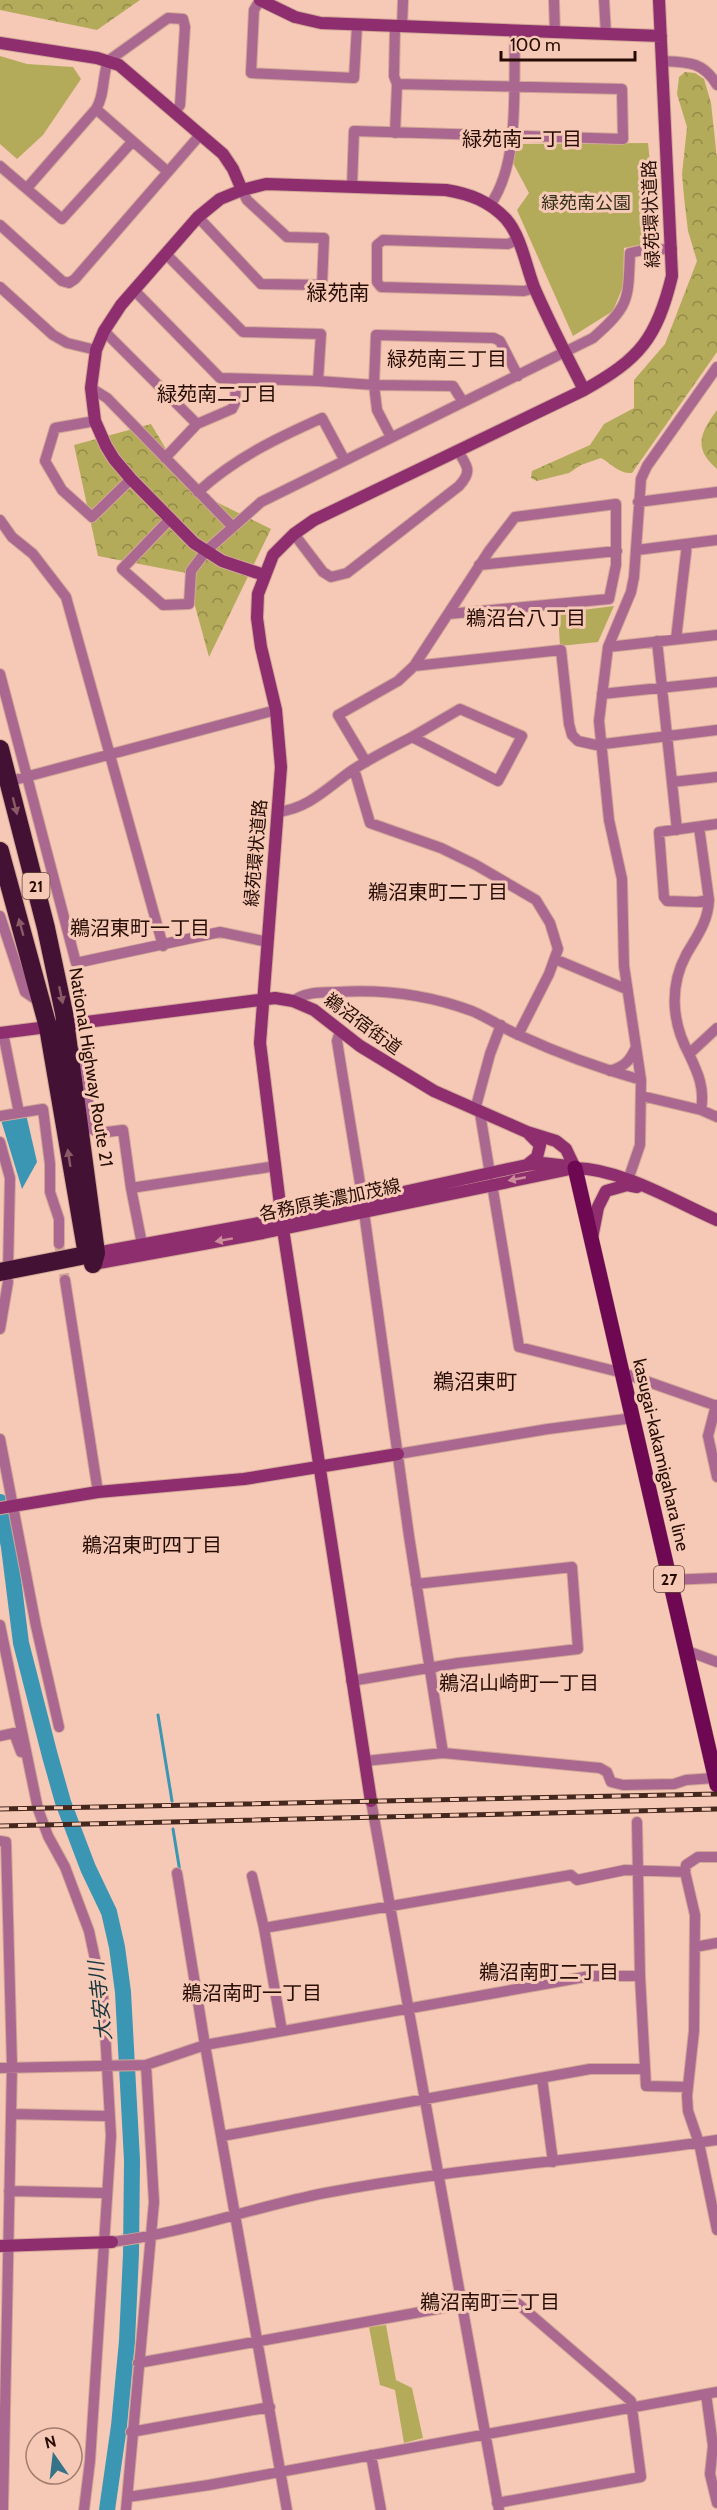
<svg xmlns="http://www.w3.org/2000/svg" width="717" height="2510" font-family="Cabin,'Noto Sans JP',sans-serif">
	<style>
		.forest { fill: url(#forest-crowns) }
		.park { fill: #b4ab5a }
		.water { fill: #3b96b4 }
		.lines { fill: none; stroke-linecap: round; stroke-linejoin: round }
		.stream { stroke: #3b96b4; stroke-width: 3 }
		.river { stroke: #3b96b4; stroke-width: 16 }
		.street-tunnel { stroke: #cca392; stroke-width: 10; stroke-dasharray: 10 5; stroke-linecap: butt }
		.street-casing { stroke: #d1a796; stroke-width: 12 }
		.secondary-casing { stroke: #d1a796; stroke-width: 14 }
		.primary-casing { stroke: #d1a796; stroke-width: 16 }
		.highway-casing { stroke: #d1a796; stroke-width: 20 }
		.street { stroke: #aa6891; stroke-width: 10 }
		.secondary { stroke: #8e2e6f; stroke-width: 12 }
		.primary { stroke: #6e0853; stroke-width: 15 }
		.highway { stroke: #431133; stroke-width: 18 }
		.rail-casing { stroke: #44271d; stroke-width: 5 }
		.rail { stroke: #f6c9b6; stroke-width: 3; stroke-dasharray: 9; stroke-linecap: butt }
		.oneway { fill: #8b5b67 }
		.oneway2 { fill: #cc8b9a }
		.labels { text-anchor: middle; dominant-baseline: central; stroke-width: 6; stroke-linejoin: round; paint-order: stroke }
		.shield { fill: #f6c9b6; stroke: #644539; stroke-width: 1.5 }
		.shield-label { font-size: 16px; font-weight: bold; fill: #260c03 }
		.park-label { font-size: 18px; fill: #34311a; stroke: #f6c9b6 }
		.street-label { font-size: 18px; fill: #260c03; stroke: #f6c9b6 }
		.neighbourhood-label { font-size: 20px; fill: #260c03; stroke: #f6c9b6 }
		.water-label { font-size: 20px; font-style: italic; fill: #19353e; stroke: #f6c9b6 }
		.quarter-label { font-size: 21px; fill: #260c03; stroke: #f6c9b6 }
	</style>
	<defs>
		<pattern id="forest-crowns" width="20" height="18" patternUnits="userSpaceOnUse" patternTransform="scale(1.5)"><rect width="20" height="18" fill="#b4ab5a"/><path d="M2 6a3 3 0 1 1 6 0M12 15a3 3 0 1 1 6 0" fill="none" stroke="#928a48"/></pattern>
	</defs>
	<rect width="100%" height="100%" fill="#f6c9b6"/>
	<path class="forest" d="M 0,0 L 140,0 L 97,30 L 0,10 Z
		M 685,72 L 695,73 L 704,79 L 711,103 L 717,159 L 717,352 L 632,473 C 619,474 612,464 601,458 L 581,465 L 569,473 L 537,481 L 531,478 L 532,471 L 590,445 L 604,424 L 634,408 L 634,380 L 665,344 L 697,261 L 688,231 L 684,197 L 682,174 L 687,127 L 677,94 L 679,77 Z
		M 717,410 L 717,469 C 692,448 701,432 717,410 Z
		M 151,424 L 190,489 L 271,529 L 209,657 L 186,573 L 98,556 L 74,445 Z"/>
	<path class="park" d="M 0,56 L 27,64 L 73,67 L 81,79 L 43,135 L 17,159 L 0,144 Z
		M 648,143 L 658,241 L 624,248 L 623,286 L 613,311 L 573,336 L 517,210 L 529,193 L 513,163 L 517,144 Z
		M 614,606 L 598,642 L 560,646 L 558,613 Z
		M 386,2325 L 396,2380 L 412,2388 L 423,2438 L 404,2443 L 395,2390 L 380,2385 L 369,2327 Z"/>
	<path class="water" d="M 26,1114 L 37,1162 L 22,1189 L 1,1120 Z"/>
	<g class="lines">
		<path class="stream" d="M 158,1715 L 172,1801
			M 173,1829 L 180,1872"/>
		<path class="river" d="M 0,1502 L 9,1547 L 21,1643 L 50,1756 L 63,1802 L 88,1868 L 109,1912 L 117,1947 L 123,1992 L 132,2160 L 131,2254 L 127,2341 L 119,2426 L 107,2510"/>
		<path class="street-tunnel" d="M 59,1244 L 65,1280"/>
		<g class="street-casing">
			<path id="street" d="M 260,0 L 254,10 L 251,73 L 354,78 L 357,26
				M 554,0 L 555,33
				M 604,0 L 606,34
				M 402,27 L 403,0
				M 662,61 C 687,62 703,61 717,85
				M 96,109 L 168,172
				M 395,133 L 397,84 L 394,76 L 395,27
				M 0,166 L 62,219 L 132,142
				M 352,187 L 354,131 L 623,139 L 622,89 L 397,84
				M 27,188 L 96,109 C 105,95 102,77 108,61 L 168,18 L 183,19 L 185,27 L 180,105 L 175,112
				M 490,205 C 521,162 513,83 515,31
				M 198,217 L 261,284 L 322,285 L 324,238 L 287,237 L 247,200 L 242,190
				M 0,225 L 62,281 L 69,283 L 75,279 L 200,135
				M 517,240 L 508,244 L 383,240 L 377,245 L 377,282 L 381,287 L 524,291 L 535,288
				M 0,287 L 53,335 L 67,343 L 96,350
				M 134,290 L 220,378 L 318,381 L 321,334 L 243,332 L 166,254
				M 104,331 L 197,424
				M 318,381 L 374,385 L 453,386 L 463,402
				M 91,388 L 107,398 L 233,527
				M 95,421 L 55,428 L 45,461 L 62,490 L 92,517 L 131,479
				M 391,437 L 377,410 L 374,385 L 376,335 L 494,338 L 500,341 L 518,376
				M 165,458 L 197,424 L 232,409 L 235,403 L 236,380
				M 198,492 C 235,458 277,438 322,418 L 344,459
				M 638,502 L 717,492
				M 171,518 L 122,569 L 163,605 L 189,604 L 191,571 L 206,551 L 261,502 L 593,338 C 630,305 628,301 630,253 L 643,250 L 672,249
				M 0,520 L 12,537 L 33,554 L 66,597 L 163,946
				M 294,534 L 323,572 L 331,577 L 347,573 L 459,486 C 473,471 467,466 458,451
				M 637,550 L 717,540
				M 479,565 L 617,551
				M 676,639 L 687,544
				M 657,641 L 677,830
				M 608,647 L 717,635
				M 414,666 L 561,650 L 569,724 L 572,735 L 578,741 L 596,745 L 717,730
				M 0,674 L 76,963 L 220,932 L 268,942
				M 602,694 L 717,682
				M 460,709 L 522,736 L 498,781 L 412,737 Z
				M 366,762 L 338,715 L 398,681 L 414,666 L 489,551 L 515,517 L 616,504 L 616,565 L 609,599 L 448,614
				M 354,769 L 370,823 L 441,848 L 476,865 L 536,900 L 550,923 L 558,949 L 549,974 L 518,1035
				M 18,779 L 276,710
				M 672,782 L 717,777
				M 277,812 C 309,809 329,786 354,769 C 373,757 393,747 412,737
				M 699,827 L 709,900 L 697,902 L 667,901 L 664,897 L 659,832 L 717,824
				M 0,916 L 25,992 L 41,1003
				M 555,959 L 626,989
				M 293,1001 C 306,991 322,993 337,992 C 382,989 429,995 472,1011 C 489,1018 504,1029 521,1036 C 560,1054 599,1068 641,1080
				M 340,1031 L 337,1041 L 363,1202
				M 3,1033 L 19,1113
				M 70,1047 L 82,1059 L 92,1129 L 99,1133 L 123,1130 L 131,1188 L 142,1244
				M 689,1054 C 672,1023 669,987 686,955 C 697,936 708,922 709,900
				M 610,1071 C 625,1066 630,1061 636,1047
				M 642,1096 L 701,1110 L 717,1117
				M 475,1110 L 490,1054 L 501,1025
				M 701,1110 C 705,1088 698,1073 689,1054 L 717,1028
				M 480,1113 L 490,1174
				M 0,1116 L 43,1109 L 50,1164 L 50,1192 L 59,1219 L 59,1244
				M 0,1142 L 10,1178 L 8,1270
				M 628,1180 L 640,1145 L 641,1080 L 624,966 L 622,879 L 609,820 L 599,721 L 608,647 L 631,592 L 634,577 L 641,479 L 647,466 L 717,367
				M 492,1184 L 519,1347 L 623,1373 L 717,1406
				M 131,1188 L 276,1166
				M 364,1212 L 409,1536 L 443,1753 L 600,1768 L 607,1772 L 611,1782 L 623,1785 L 674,1784 L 686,1780 L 715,1778
				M 65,1280 L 98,1492
				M 0,1329 L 8,1282
				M 716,1405 L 708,1436 L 717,1477
				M 0,1439 L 36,1626 L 59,1727
				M 398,1454 L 548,1429 L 633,1418
				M 669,1580 L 717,1578
				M 0,1625 L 38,1809 L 48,1836 L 65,1867 L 89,1931 L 103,1996 L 111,2136 L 90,2461 L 84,2510
				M 685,1650 L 717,1662
				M 351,1681 L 458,1663 L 578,1649 L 572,1567 L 416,1584
				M 0,1736 L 14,1733 L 21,1752
				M 365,1761 L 443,1753
				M 371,1801 L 499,2510
				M 637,1822 L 640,1976
				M 0,1841 L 6,1842 L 12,2066 L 3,2510
				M 685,1872 L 686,1865 L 698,1857 L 717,1857
				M 177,1873 L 205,2045 L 287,2510
				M 252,1876 L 264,1928
				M 695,1947 L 717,1943
				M 282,2031 L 264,1928 L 571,1875 L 577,1880 L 625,1870 L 685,1872 L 695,1915 L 694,2031 L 687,2096 L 688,2111 L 699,2143 L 717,2230
				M 0,2068 L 146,2065 L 205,2045 L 590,1976 L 640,1976 L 646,2086 L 688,2087
				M 542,2078 L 553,2162
				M 11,2114 L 105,2116
				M 222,2136 L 590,2069 L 645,2069
				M 9,2191 L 104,2193
				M 112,2242 C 185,2233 253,2207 325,2193 C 454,2168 587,2160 717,2140
				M 138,2363 L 509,2296 L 631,2401 L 641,2477 L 497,2503
				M 706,2394 L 713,2446 L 710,2474 L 717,2503
				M 131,2432 L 270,2407
				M 371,2455 L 381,2510
				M 128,2497 L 209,2485 L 717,2392
				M 126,2510 L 154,2202 L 146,2065"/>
		</g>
		<g class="secondary-casing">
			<path id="secondary" d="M 260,0 L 295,17 L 321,23 L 661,36
				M 0,43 L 97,58 L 119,65 L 223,154 L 233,169 L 242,190
				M 264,575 L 222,561 L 194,543 L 131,479 L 114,459 L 106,446 L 95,421 L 91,388 L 96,350 L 104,331 L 121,305 L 198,217 L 220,199 L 242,190 L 266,184 L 446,190 C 470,194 489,201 506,219 C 521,236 526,266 534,287 C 549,322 567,356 584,390
				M 0,1033 L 275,998 L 293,1001 L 314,1010 L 360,1046 L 434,1091 L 527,1132 L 556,1141 L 566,1149 L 575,1168
				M 527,1165 L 537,1157 L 540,1145 L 529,1134
				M 592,1238 L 598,1207 L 606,1191 L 627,1185 L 637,1187
				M 96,1253 L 281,1219 L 527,1165 L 542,1163 L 568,1166
				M 93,1264 L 263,1233 L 575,1168 C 622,1169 674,1201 717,1220
				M 0,1508 L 98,1492 L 244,1479 L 398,1454
				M 371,1801 L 283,1229 L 260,1043 L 281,767 L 276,710 L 261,647 L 257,618 L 258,594 L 273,555 L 294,534 L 314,520 L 584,390 C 640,359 657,338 672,276 L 659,0
				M 0,2246 L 112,2242"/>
		</g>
		<g class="primary-casing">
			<path id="primary" d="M 575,1168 L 717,1785"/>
		</g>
		<g class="highway-casing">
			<path id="highway" d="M 0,749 L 46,928 L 64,1013 L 96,1253 L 93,1264
				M 0,851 L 48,1027 L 86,1249
				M 0,1272 L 96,1253"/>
		</g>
		<use href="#street" class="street"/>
		<use href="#secondary" class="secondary"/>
		<use href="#primary" class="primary"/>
		<use href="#highway" class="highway"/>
		<g class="rail-casing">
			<path id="rail" d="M 0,1809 L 717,1794
				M 0,1826 L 717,1809"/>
		</g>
		<use href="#rail" class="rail"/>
	</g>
	<defs><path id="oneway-solid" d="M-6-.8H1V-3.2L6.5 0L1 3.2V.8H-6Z" transform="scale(1.5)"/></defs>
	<g class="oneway">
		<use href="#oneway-solid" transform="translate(15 806) rotate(76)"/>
		<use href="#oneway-solid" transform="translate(21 927) rotate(-105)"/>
		<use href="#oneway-solid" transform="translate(61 995) rotate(78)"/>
		<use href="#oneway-solid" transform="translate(69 1158) rotate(-99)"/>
	</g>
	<g class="oneway2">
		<use href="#oneway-solid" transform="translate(517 1179) rotate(169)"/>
		<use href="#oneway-solid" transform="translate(224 1240) rotate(170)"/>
	</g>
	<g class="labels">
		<g class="shield">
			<rect x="22.5" y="873" width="27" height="26" rx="4.5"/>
			<rect x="654" y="1566" width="30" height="26" rx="4.5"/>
		</g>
		<g class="shield-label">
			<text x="36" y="886">21</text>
			<text x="669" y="1579">27</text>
		</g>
		<g class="park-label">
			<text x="586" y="203">緑苑南公園</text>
		</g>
		<g class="street-label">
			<text transform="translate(651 214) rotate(-92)">緑苑環状道路</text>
			<text transform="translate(256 853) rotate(-85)">緑苑環状道路</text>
			<text transform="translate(363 1024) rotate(36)">鵜沼宿街道</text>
			<text transform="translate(91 1067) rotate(81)">National Highway Route 21</text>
			<text transform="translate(330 1200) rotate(-12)">各務原美濃加茂線</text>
			<text transform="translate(661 1455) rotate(77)">kasugai-kakamigahara line</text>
		</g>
		<g class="neighbourhood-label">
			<text x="522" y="139">緑苑南一丁目</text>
			<text x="447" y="359">緑苑南三丁目</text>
			<text x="217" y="394">緑苑南二丁目</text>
			<text x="526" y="618">鵜沼台八丁目</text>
			<text x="438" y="892">鵜沼東町二丁目</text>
			<text x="140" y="928">鵜沼東町一丁目</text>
			<text x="152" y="1545">鵜沼東町四丁目</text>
			<text x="519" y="1683">鵜沼山崎町一丁目</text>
			<text x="549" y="1972">鵜沼南町二丁目</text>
			<text x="252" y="1993">鵜沼南町一丁目</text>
			<text x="490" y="2302">鵜沼南町三丁目</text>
		</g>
		<g class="water-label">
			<text transform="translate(100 2001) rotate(-96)">大安寺川</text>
		</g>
		<g class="quarter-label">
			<text x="338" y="292">緑苑南</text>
			<text x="475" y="1381">鵜沼東町</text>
		</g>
	</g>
	<g transform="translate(54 2456) rotate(346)"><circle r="28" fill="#f6c9b6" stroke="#a37d6e" stroke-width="1.5"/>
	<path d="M0-4.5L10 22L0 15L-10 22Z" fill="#347388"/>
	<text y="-9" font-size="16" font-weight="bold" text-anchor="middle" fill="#260c03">N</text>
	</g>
	<path d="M501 51v9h134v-9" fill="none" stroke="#260c03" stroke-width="3"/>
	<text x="510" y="51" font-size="18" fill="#260c03" stroke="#f6c9b6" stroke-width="4.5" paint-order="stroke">100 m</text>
</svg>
